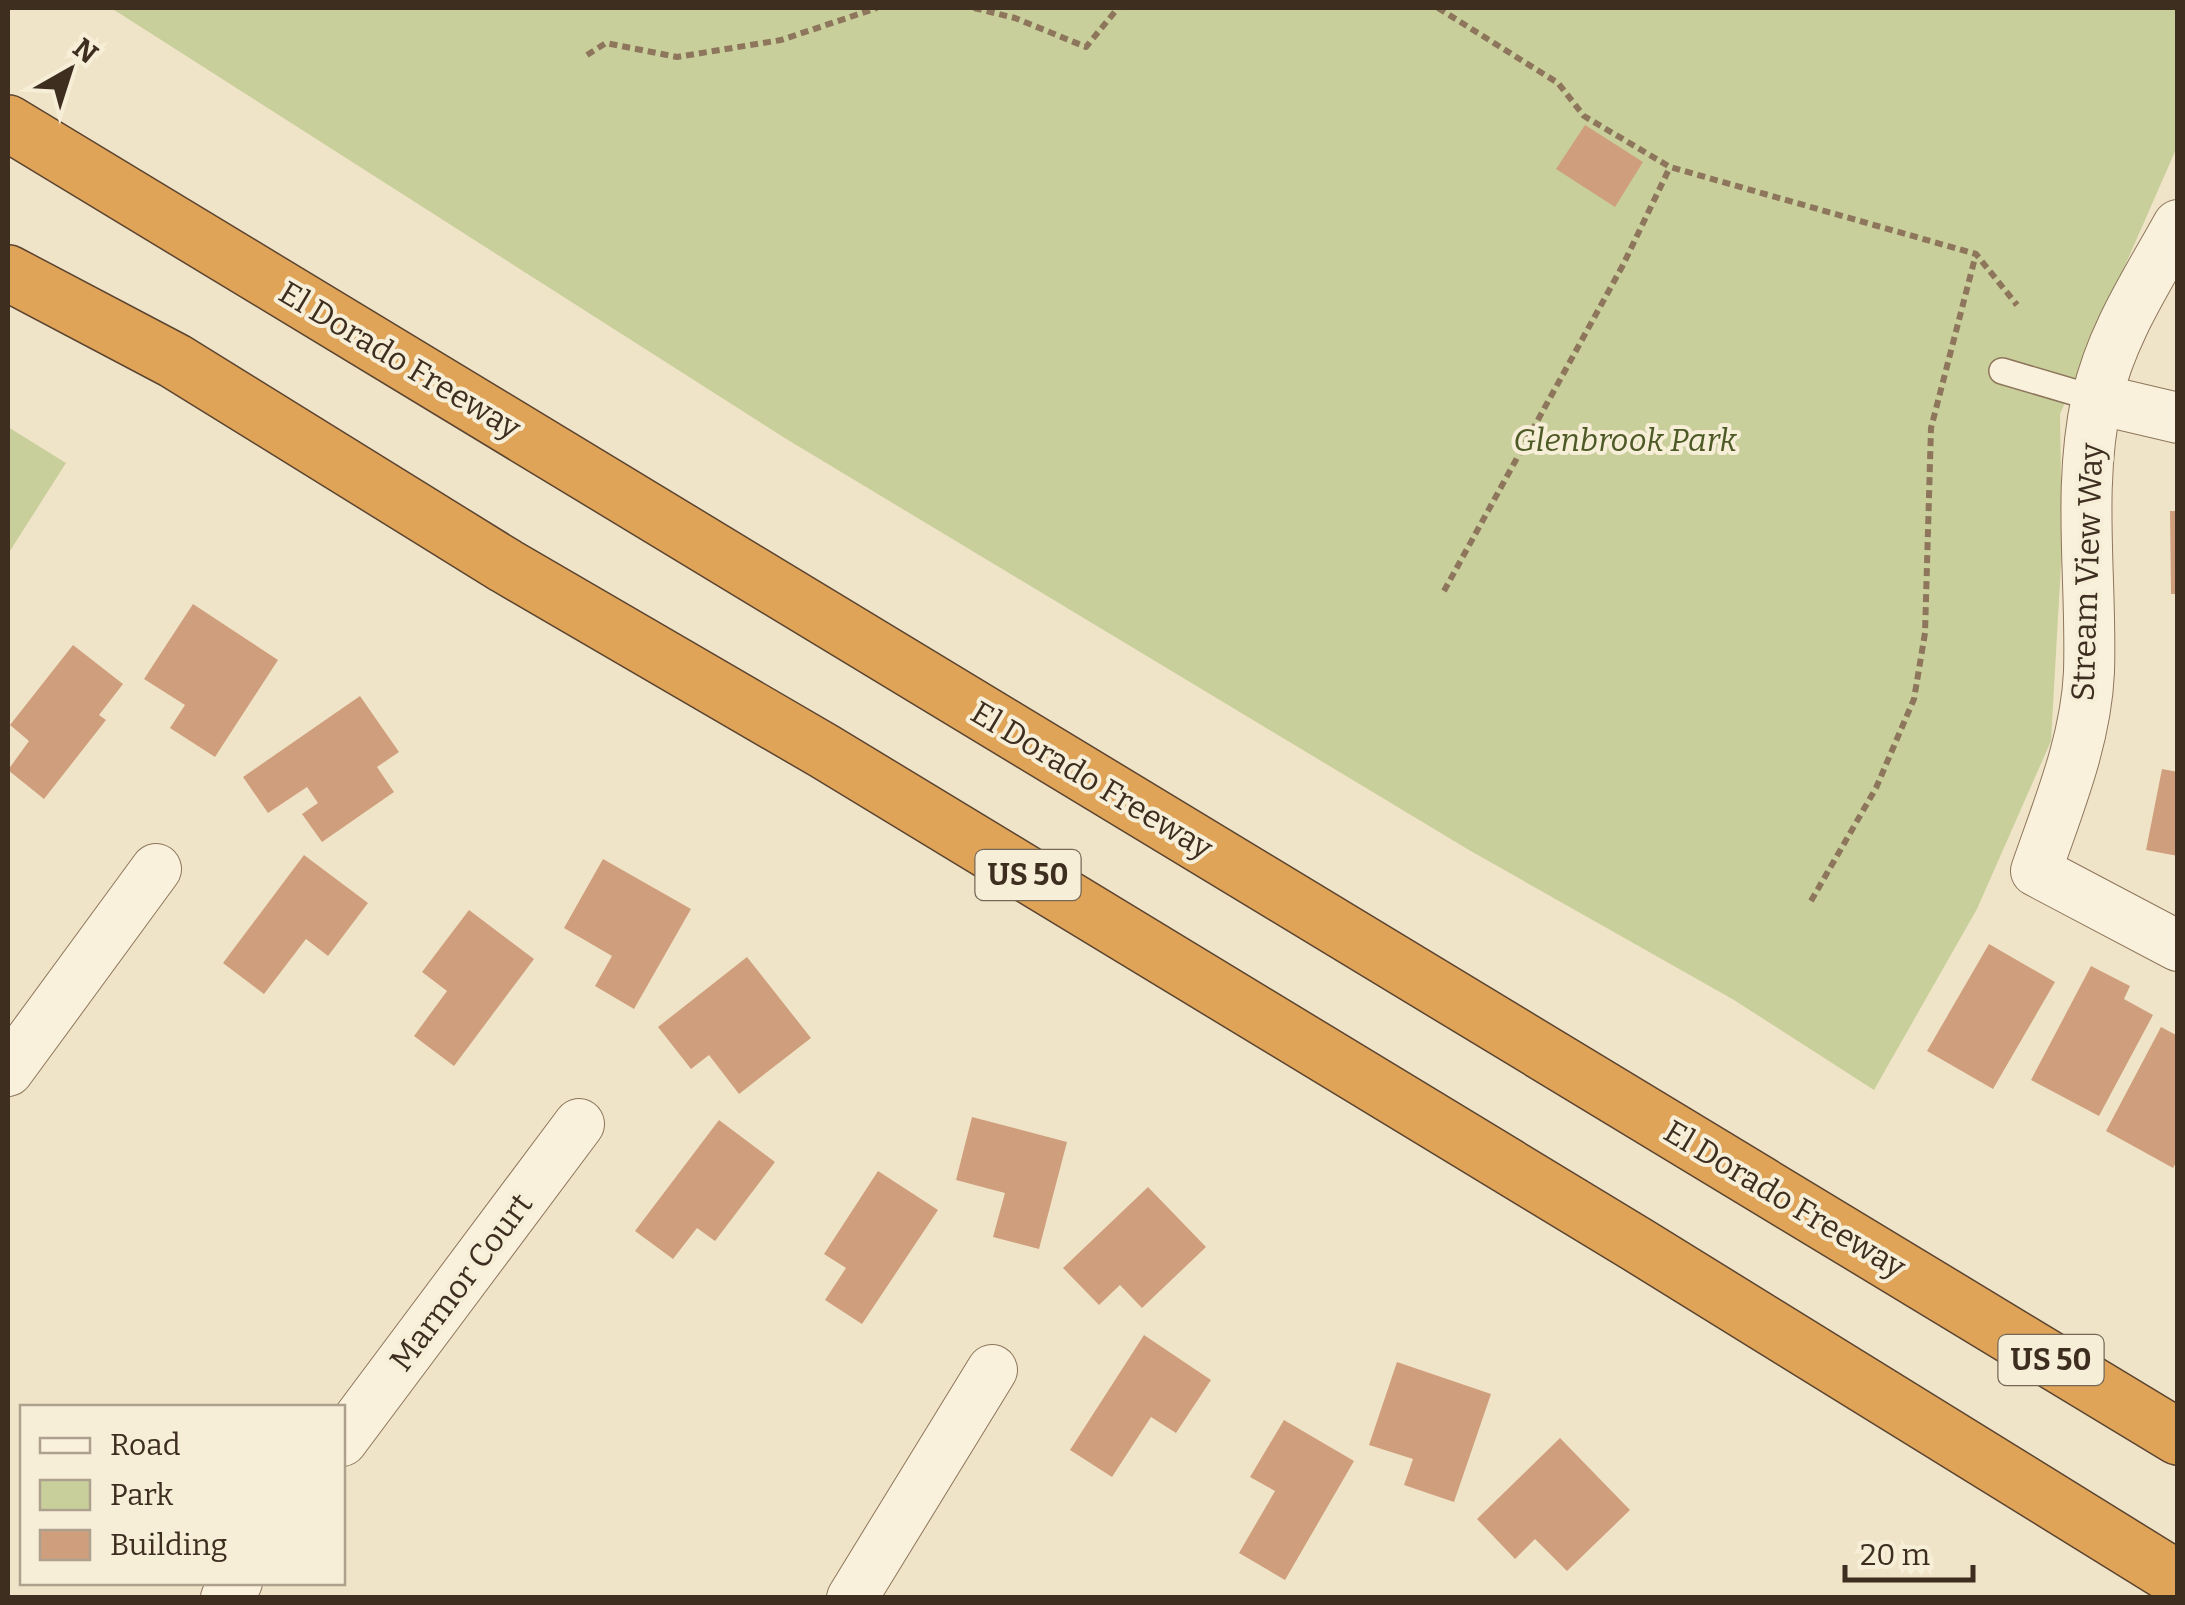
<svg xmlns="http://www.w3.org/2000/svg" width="2185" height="1605" font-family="Bitter,serif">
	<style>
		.green { fill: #c9cf9b }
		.building { fill: #cf9f7d }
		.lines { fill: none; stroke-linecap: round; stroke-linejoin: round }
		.service-casing { stroke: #8d765c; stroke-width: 28 }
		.minor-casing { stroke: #8d765c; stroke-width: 52 }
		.motorway-casing { stroke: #5b4430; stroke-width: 58 }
		.path { stroke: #8d765c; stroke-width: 6; stroke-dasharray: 8 5; stroke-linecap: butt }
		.service { stroke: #faf1dc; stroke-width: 25 }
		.minor { stroke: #faf1dc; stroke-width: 50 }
		.motorway { stroke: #e0a458; stroke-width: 55 }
		.labels { text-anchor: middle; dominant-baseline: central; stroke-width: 8; stroke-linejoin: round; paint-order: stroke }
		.shield { fill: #f7eed8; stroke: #756857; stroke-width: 2.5 }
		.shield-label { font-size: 30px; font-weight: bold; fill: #3d2e20 }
		.street-label { font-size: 32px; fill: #3d2e20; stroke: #f7eed8 }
		.park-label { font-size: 32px; font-style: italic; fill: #4d5a26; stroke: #f7eed8 }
	</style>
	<rect width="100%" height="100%" fill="#f0e4c8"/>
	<path class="green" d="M 111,8 L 2177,8 L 2177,147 L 2060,414 L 2062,547 L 2051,741 L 1977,909 L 1874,1090 L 1734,1000 L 1469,850 L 783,437 Z
		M 8,427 L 66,463 L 8,554 Z"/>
	<path class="building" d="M 1585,125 L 1643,162 L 1615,207 L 1556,169 Z
		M 2170,511 L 2178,511 L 2178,594 L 2171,594 Z
		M 193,604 L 278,660 L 215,757 L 170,728 L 185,705 L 144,679 Z
		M 73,645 L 123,684 L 99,715 L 106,720 L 44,799 L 8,770 L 29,741 L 10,725 Z
		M 360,696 L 399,752 L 377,767 L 394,792 L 322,842 L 302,814 L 318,803 L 307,787 L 268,813 L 243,777 Z
		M 2162,769 L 2178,772 L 2178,856 L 2146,850 Z
		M 304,855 L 368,903 L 328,956 L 306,939 L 264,994 L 223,963 Z
		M 603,859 L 691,909 L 634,1009 L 595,986 L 612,956 L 564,928 Z
		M 469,910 L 534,959 L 454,1066 L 414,1036 L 447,991 L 422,972 Z
		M 1989,944 L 2055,982 L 1993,1089 L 1927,1051 Z
		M 747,957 L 811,1038 L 739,1094 L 709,1055 L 691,1069 L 658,1027 Z
		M 2091,966 L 2130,986 L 2124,999 L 2153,1015 L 2099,1116 L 2031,1080 Z
		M 2161,1027 L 2178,1036 L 2178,1159 L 2173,1168 L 2106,1131 Z
		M 972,1117 L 1067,1142 L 1039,1249 L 993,1237 L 1005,1193 L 956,1180 Z
		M 719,1120 L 775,1162 L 715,1241 L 697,1228 L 673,1259 L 635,1231 Z
		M 878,1171 L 938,1210 L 862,1324 L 825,1300 L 846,1268 L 824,1254 Z
		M 1148,1187 L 1206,1247 L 1142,1308 L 1120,1285 L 1099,1305 L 1063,1268 Z
		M 1144,1335 L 1211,1380 L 1176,1433 L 1151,1417 L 1112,1477 L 1070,1450 Z
		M 1397,1362 L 1491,1394 L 1454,1502 L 1404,1485 L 1413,1459 L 1369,1445 Z
		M 1284,1420 L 1354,1461 L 1285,1580 L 1239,1553 L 1275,1491 L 1250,1477 Z
		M 1560,1438 L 1630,1510 L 1567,1571 L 1535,1539 L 1515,1559 L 1477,1519 Z"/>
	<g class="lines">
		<g class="service-casing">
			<path id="service" d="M 2002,371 L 2097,399"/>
		</g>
		<g class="minor-casing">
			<path id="minor" d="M 2178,225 C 2147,281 2111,335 2097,398 C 2077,488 2092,581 2089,672 C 2086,741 2058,807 2036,871 L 2178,946
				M 2097,399 L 2178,418
				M 8,1071 L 156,869
				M 342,1441 L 579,1124
				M 226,1598 L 237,1582
				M 852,1598 L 992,1370"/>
		</g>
		<g class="motorway-casing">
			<path id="motorway" d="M 8,123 L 2178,1437
				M 8,273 L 175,361 L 506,566 L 824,751 L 1638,1245 L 2178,1579"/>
		</g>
		<path class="path" d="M 974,8 L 1015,18 L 1086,47 L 1118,8
			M 1438,8 L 1558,83 L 1584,116 L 1670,167 L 1976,254 L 2017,305
			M 587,55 L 606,43 L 677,57 L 781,40 L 877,8
			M 1444,591 L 1623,265 L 1670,167
			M 1811,901 L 1876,788 L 1914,699 L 1925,633 L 1931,428 L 1976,254"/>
		<use href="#service" class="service"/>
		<use href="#minor" class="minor"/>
		<use href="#motorway" class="motorway"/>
	</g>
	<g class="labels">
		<g class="shield">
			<rect x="975.5" y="850" width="105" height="50" rx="8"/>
			<rect x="1998.5" y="1335" width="105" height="50" rx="8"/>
		</g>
		<g class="shield-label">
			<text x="1028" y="875">US 50</text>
			<text x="2051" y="1360">US 50</text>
		</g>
		<g class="street-label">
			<text transform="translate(400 360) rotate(31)">El Dorado Freeway</text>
			<text transform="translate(2087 572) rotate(-88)">Stream View Way</text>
			<text transform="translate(1092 780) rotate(31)">El Dorado Freeway</text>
			<text transform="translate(1785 1199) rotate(31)">El Dorado Freeway</text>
			<text transform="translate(461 1282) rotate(-53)">Marmor Court</text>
		</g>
		<g class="park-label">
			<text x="1625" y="440">Glenbrook Park</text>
		</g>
	</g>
	<rect width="2185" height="1605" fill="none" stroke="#3d2e20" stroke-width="20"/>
	<rect x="20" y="1405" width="325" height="180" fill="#f7eed8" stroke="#ada18e" stroke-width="2.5"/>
	<rect x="40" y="1438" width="50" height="15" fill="#faf1dc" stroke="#ada18e" stroke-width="2.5"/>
	<text x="110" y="1455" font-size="30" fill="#3d2e20">Road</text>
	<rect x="40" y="1480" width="50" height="30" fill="#c9cf9b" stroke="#ada18e" stroke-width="2.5"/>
	<text x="110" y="1505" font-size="30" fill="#3d2e20">Park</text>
	<rect x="40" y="1530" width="50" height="30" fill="#cf9f7d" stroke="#ada18e" stroke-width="2.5"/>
	<text x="110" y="1555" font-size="30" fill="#3d2e20">Building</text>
	<g transform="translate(70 70) rotate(39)" stroke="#f7eed8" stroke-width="8" paint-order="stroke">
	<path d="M0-8L18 38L0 25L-18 38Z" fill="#3d2e20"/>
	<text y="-15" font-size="28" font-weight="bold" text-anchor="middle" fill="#3d2e20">N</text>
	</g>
	<path d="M1845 1565v15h128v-15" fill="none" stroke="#3d2e20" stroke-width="5"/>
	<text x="1860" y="1565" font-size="30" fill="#3d2e20" stroke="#f7eed8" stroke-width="8" paint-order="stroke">20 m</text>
</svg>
